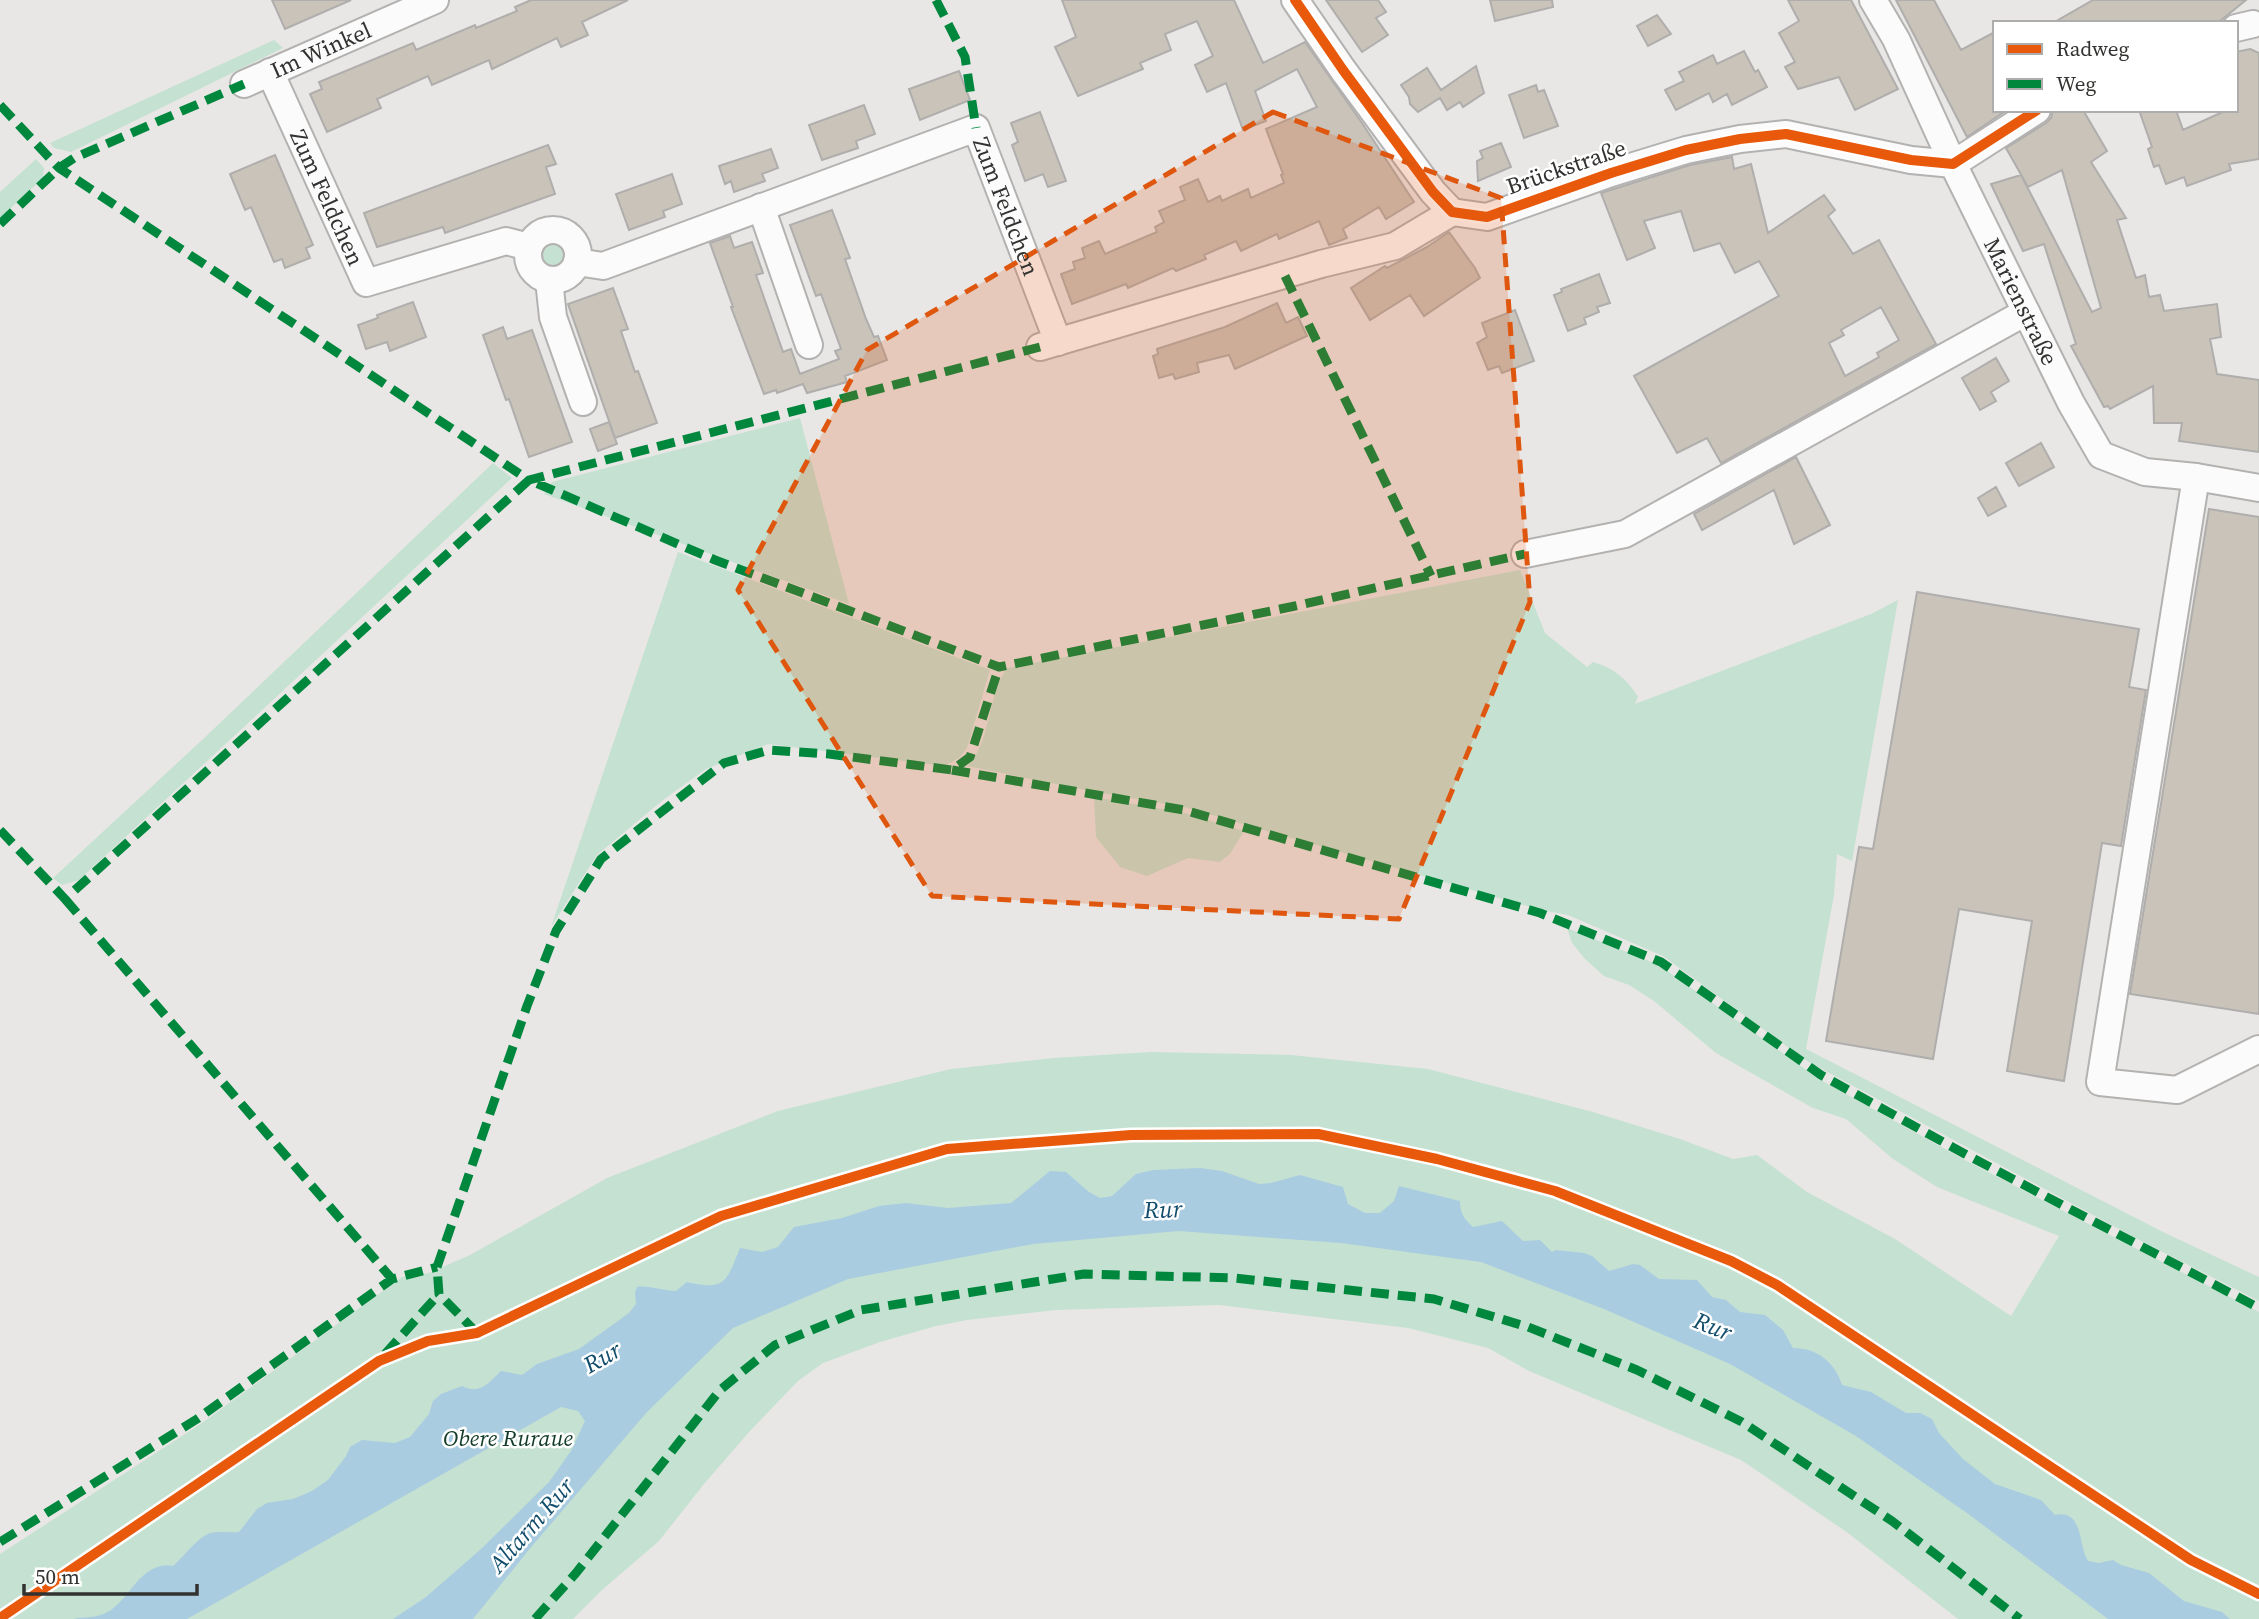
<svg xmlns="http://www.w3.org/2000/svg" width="2259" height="1619" font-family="'Source Serif 4',serif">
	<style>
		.green { fill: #c5e1d1 }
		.water { fill: #aacce0 }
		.building { fill: #c9c3ba; stroke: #afaeac; stroke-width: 2; fill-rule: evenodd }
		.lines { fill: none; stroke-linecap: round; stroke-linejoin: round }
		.minor-casing { stroke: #b3b2b1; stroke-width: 30 }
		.minor { stroke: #fcfbfb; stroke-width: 26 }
		.quiet { stroke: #00873e; stroke-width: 9; stroke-dasharray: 18 9; stroke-linecap: butt }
		.cycleway-casing { stroke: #fff; stroke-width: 15 }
		.cycleway { stroke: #e8590c; stroke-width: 10 }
		.marked { fill: #df570e; fill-opacity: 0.2; stroke: #df570e; stroke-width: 5; stroke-dasharray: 14 9; stroke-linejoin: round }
		.labels { text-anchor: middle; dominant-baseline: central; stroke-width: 5; stroke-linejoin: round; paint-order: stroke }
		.street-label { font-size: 23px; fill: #323230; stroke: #fff }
		.park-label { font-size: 23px; font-style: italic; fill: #113b28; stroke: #fff }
		.water-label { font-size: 24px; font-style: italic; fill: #124e6c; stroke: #fff }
	</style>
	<rect width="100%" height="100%" fill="#e8e7e5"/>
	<path class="green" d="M 274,40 L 283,48 L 71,152 L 54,148 L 50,143 Z
		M 36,159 L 44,168 L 43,178 L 0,218 L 0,192 Z
		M 549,237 L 559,241 L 565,256 L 561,266 L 555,268 L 545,264 L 539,249 Z
		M 800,418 L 849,604 L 544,494 L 552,482 Z
		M 493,463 L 512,478 L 79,880 L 62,885 L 53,878 L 201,741 Z
		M 678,552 L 990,670 L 967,748 L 959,758 L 944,766 L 768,744 L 706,769 L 663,800 L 597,855 L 551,927 Z
		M 1520,570 L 1545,633 L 1587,667 L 1593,662 C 1614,668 1627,679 1638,697 L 1635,704 L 1871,614 L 1898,600 L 1852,861 L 1837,854 L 1834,895 L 1806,1049 L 2165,1233 L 2259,1277 L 2259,1301 L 2147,1244 L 1807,1061 L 1663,956 L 1568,915 L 1541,910 L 1184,807 L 1095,792 L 967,766 C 991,744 987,696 1007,668 Z
		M 1094,797 L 1185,813 L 1244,831 L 1230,854 L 1220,862 L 1188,858 L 1147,876 L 1120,867 L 1096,837 Z
		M 1567,928 L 1659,965 L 1819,1079 L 1963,1159 L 2259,1312 L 2259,1619 L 1958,1619 L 1848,1533 L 1741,1460 L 1529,1371 L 1488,1348 L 1408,1328 L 1219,1305 L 1056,1310 L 967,1320 L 936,1326 L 880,1342 L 823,1363 L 798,1381 L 750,1431 L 704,1484 L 659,1541 L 602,1590 L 573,1619 L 0,1619 L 0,1554 L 202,1423 L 402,1277 L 429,1273 L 470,1255 L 607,1178 L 778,1111 L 951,1069 L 1054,1058 L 1151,1052 L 1291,1055 L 1428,1069 L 1593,1112 L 1680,1139 L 1733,1159 L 1757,1155 L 1807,1192 L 1895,1239 L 2011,1316 L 2059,1236 L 1937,1187 L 1893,1159 L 1846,1119 L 1813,1108 L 1716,1053 L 1654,1001 L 1629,985 L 1604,976 L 1585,959 L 1572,943 Z"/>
	<path class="water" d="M 1200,1168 L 1222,1171 L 1259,1184 L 1271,1183 L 1300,1175 L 1343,1187 L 1348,1204 L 1365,1213 L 1380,1213 L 1394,1201 L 1399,1186 L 1460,1201 C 1460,1213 1464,1219 1473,1227 L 1502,1221 L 1523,1241 L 1540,1240 L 1552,1252 L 1556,1250 L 1584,1253 L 1592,1256 L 1609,1271 L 1633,1264 L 1640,1265 L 1659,1279 L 1697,1280 L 1712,1297 L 1726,1300 L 1740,1312 L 1765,1315 L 1783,1330 L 1793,1348 C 1817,1348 1835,1362 1842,1385 L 1871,1392 L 1906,1413 L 1920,1413 L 1932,1419 L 1939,1433 L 1963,1459 L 1995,1484 L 2041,1500 L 2055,1515 C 2084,1509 2078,1546 2088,1561 L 2099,1563 L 2113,1560 L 2121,1565 L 2149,1573 L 2184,1601 L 2222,1612 L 2230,1619 L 2108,1619 L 1967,1513 L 1856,1436 L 1730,1364 L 1604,1309 L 1481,1262 L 1341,1243 L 1179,1231 L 1033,1244 L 848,1279 L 733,1328 L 647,1412 L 532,1546 L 473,1619 L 393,1619 L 426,1597 L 481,1549 L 549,1482 L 571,1451 L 585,1421 L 578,1411 L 561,1407 L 187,1619 L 73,1619 C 88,1616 97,1619 111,1610 C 132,1595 142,1561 173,1566 C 184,1557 198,1536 211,1533 C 219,1531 230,1533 239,1532 L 257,1509 L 267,1503 L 293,1499 L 312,1491 L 328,1480 L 346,1456 L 350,1447 L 362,1440 L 395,1443 L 410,1437 L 429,1414 L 433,1401 L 441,1394 L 462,1386 C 481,1395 488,1383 501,1371 L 522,1375 L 537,1364 L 579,1349 L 629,1313 L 636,1304 L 635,1293 L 637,1287 C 648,1285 664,1291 676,1291 L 687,1282 C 726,1291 726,1282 740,1248 L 762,1252 L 778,1247 L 794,1227 L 842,1218 L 879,1206 L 906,1203 L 948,1208 L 1011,1203 L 1050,1171 L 1066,1172 L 1089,1192 L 1100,1198 L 1112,1196 L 1136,1174 L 1153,1170 Z"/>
	<path class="building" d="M 272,0 L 351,0 L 285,29 Z
		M 531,0 L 628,0 L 582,22 L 588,35 L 561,47 L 557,38 L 492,69 L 489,60 L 432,85 L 428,76 L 377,99 L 381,108 L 327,132 L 310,94 L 322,89 L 319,82 L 413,43 L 416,50 L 475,25 L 476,28 L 517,11 L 515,7 Z
		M 1062,0 L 1234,0 L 1263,63 L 1305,42 L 1362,123 L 1414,202 L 1386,219 L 1379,207 L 1343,229 L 1347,238 L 1329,245 L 1319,221 L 1279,239 L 1277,234 L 1241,251 L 1236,241 L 1204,255 L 1206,259 L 1176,271 L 1173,268 L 1128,288 L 1126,284 L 1072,304 L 1061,274 L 1075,269 L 1073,262 L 1085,258 L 1082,248 L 1099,241 L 1105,254 L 1157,232 L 1155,227 L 1164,222 L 1159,211 L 1185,200 L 1180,187 L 1198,179 L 1208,202 L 1220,196 L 1222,201 L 1248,189 L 1251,198 L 1284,183 L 1281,175 L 1283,174 L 1266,129 L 1317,107 L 1297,69 L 1255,91 L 1266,121 L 1243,130 L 1226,83 L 1207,92 L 1195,65 L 1213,56 L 1197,21 L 1165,34 L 1171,50 L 1140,63 L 1143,69 L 1078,96 L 1055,47 L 1076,37 Z
		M 1326,0 L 1378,0 L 1386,12 L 1376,18 L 1388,35 L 1362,52 Z
		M 1490,0 L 1552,0 L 1553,7 L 1495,21 Z
		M 1788,0 L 1851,0 L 1898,89 L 1855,110 L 1839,77 L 1798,89 L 1785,67 L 1795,62 L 1779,33 L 1799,21 Z
		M 1896,0 L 1934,0 L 1961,50 L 1995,32 L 1995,110 L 2007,110 L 1967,137 Z
		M 2093,0 L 2246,0 L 2220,21 L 2214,23 L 2053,23 Z
		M 1657,15 L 1671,34 L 1648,46 L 1637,26 Z
		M 2250,49 L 2259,53 L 2259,159 L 2229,164 L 2231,170 L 2187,186 L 2184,177 L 2166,184 L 2159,165 L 2154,167 L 2148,149 L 2152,147 L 2139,110 L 2176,110 L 2183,130 L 2227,110 L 2236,110 L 2236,52 Z
		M 1744,51 L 1755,72 L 1758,70 L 1767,87 L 1732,105 L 1727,94 L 1713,102 L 1709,93 L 1676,110 L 1665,90 L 1684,81 L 1679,72 L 1713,55 L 1717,64 Z
		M 1476,66 L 1484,93 L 1463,107 L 1460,102 L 1447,110 L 1440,98 L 1418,112 L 1410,104 L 1409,97 L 1401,85 L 1427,68 L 1441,90 Z
		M 959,71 L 970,100 L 920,120 L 909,89 Z
		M 1536,85 L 1538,92 L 1544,90 L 1558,126 L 1524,138 L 1509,95 Z
		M 864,105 L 875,134 L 856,141 L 858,148 L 822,160 L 809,125 Z
		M 2053,110 L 2083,110 L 2107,151 L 2091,162 L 2126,218 L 2117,220 L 2136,278 L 2145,275 L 2149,297 L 2160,295 L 2164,311 L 2217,304 L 2221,337 L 2210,339 L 2217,374 L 2259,380 L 2259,452 L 2179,441 L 2182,423 L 2154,423 L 2153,386 L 2110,409 L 2108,406 L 2104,407 L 2071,346 L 2076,344 L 2044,244 L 2023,251 L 1991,184 L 2021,175 L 2092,312 L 2101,308 L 2062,170 L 2028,187 L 2006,148 L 2046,123 L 2051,118 Z
		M 1040,112 L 1066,181 L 1048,187 L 1043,174 L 1025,181 L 1012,145 L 1018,142 L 1011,123 Z
		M 1501,143 L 1511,167 L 1478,181 L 1477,161 L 1483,158 L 1480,151 Z
		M 548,145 L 556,164 L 546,167 L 555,194 L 445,233 L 443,227 L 377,247 L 364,213 Z
		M 771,149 L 778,168 L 762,174 L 765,181 L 734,192 L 731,181 L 725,184 L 719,166 Z
		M 275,155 L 313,245 L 306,248 L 310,258 L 285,268 L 282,259 L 274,262 L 251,207 L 245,210 L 230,174 Z
		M 1732,157 L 1734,169 L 1751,164 L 1768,233 L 1824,195 L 1835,210 L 1828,216 L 1853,254 L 1879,240 L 1936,344 L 1721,463 L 1707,438 L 1677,453 L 1634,376 L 1779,296 L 1759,261 L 1735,273 L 1720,243 L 1694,251 L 1681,211 L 1644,221 L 1655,248 L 1627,260 L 1601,193 L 1690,165 ZM 1881,307 L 1899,340 L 1877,353 L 1879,357 L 1845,376 L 1829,343 L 1844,335 L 1841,330 Z
		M 672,174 L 682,204 L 663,211 L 665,217 L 629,230 L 616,194 Z
		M 832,210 L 850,258 L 845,259 L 866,319 L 874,337 L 878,336 L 887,360 L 845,376 L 847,382 L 807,393 L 803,384 L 777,393 L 776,390 L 764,394 L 731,307 L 733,307 L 710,243 L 730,236 L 734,248 L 752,242 L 763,273 L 756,275 L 783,352 L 791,349 L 800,374 L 839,359 L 835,351 L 841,349 L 821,294 L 816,296 L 790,225 Z
		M 1449,232 L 1475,268 L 1480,278 L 1424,316 L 1410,295 L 1370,320 L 1351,288 L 1385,266 L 1387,268 L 1427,247 Z
		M 1599,274 L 1610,303 L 1597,307 L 1599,312 L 1584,318 L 1586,324 L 1568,331 L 1554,295 L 1562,292 L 1561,289 Z
		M 613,288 L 628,329 L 621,331 L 635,372 L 638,371 L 657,423 L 615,438 L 568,304 Z
		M 413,302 L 426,337 L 390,351 L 387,342 L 366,349 L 358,325 L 378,318 L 377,315 Z
		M 1277,303 L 1286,323 L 1298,317 L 1307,336 L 1235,369 L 1229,355 L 1197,363 L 1199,372 L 1175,379 L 1173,374 L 1159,378 L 1153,356 L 1158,354 L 1157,349 L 1225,327 Z
		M 1515,310 L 1534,361 L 1502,373 L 1499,366 L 1488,370 L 1477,343 L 1487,337 L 1482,323 Z
		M 503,327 L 507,339 L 532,330 L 572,442 L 529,457 L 509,399 L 506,400 L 483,335 Z
		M 1996,358 L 2009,381 L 1991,392 L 1996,401 L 1980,410 L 1962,378 Z
		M 609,422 L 617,444 L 598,451 L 590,429 Z
		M 2041,443 L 2054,467 L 2019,486 L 2006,463 Z
		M 1796,457 L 1830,525 L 1794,544 L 1774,490 L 1702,530 L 1694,514 Z
		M 1996,487 L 2006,506 L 1988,516 L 1978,498 Z
		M 2209,509 L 2259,517 L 2259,1014 L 2130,994 Z
		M 1917,592 L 2139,629 L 2129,687 L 2146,690 L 2121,846 L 2102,843 L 2064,1081 L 2007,1071 L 2032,921 L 1959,909 L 1933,1059 L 1826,1041 L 1859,847 L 1873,849 Z"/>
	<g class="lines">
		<g class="minor-casing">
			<g id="minor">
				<path d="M 1295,0 L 1343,70 L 1433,192 L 1452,212 L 1487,217 L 1611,173 L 1686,150 L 1740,139 L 1786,134 L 1911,160 L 1953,164 L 2037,110"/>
				<path id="s1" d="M 1873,0 L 1896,39 L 1953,164 L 2071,403 L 2101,455 L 2145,472 L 2196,477 L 2259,488"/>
				<path d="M 2236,28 L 2253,24"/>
				<path id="s2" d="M 270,72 L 366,283 L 506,241 L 529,247"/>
				<path id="s3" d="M 244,84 L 435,0"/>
				<path d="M 761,207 L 809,345"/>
				<circle cx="553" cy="255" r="25"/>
				<path id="s4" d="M 577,262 L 603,266 L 976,128 L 1058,342"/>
				<path d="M 549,280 L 553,317 L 583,402"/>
				<path d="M 1040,347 L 1321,264 L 1395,246 L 1452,212"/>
				<path d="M 2196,477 L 2100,1082 L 2177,1090 L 2259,1049"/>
				<path d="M 1525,554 L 1625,534 L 2026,312"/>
			</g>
		</g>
		<use href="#minor" class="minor"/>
		<path class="quiet" d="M 936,0 L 965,57 L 976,128
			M 0,105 L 59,168 L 529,480 L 1040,347
			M 0,224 L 59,168 L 74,158 L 244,84
			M 1285,276 L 1431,576
			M 952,770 L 1184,810 L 1540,913 L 1661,962 L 1821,1075 L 1965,1154 L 2259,1308
			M 0,830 L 65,899 L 529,480 L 715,560 L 999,667 L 1295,606 L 1525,554
			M 65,899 L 392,1279
			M 477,1333 L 439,1294 L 437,1267 L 527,1006 L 556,931 L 601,859 L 724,763 L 769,750 L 829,754 L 952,770 L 970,757 L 999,667
			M 385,1354 L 439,1294
			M 0,1542 L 197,1419 L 392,1279 L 437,1267
			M 535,1619 L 576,1573 L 720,1390 L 775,1345 L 861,1310 L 1084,1274 L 1234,1278 L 1434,1299 L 1528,1327 L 1637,1370 L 1742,1422 L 1892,1521 L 2020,1619"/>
		<g class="cycleway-casing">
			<path id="cycleway" d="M 1295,0 L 1343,70 L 1433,192 L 1452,212 L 1487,217 L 1611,173 L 1686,150 L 1740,139 L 1786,134 L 1911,160 L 1953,164 L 2037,110
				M 0,1618 L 379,1361 L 428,1341 L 477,1333 L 721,1216 L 947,1149 L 1131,1135 L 1318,1134 L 1437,1159 L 1555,1191 L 1731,1261 L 1777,1285 L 2191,1560 L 2259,1594"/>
		</g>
		<use href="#cycleway" class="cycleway"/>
	</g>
	<path class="marked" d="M 1273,112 L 1501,198 L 1530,602 L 1399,919 L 932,896 L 738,590 L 867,350 Z"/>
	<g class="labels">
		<g class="street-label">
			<text stroke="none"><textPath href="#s3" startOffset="84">Im Winkel</textPath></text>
			<text transform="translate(1566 167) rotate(-19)">Brückstraße</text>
			<text stroke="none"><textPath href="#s2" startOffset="138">Zum Feldchen</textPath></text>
			<text stroke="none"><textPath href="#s4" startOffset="508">Zum Feldchen</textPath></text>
			<text stroke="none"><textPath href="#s1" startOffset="336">Marienstraße</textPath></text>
		</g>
		<g class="park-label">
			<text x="508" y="1438">Obere Ruraue</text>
		</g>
		<g class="water-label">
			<text transform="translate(1163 1209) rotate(-2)">Rur</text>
			<text transform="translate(1713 1326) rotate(22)">Rur</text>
			<text transform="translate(602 1357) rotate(-30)">Rur</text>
			<text transform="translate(531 1525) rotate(-49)">Altarm Rur</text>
		</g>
	</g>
	<rect x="1993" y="21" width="245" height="91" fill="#ffffff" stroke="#adadac" stroke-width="2"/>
	<rect x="2007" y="44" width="35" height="10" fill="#e8590c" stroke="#adadac" stroke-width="2"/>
	<text x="2056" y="56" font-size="21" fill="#323230">Radweg</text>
	<rect x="2007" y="79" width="35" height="10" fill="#00873e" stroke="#adadac" stroke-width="2"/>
	<text x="2056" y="91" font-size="21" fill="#323230">Weg</text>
	<path d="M24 1584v10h173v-10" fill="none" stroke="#323230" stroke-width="3.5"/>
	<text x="35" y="1584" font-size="21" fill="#323230" stroke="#ffffff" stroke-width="5" paint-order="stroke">50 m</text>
</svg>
